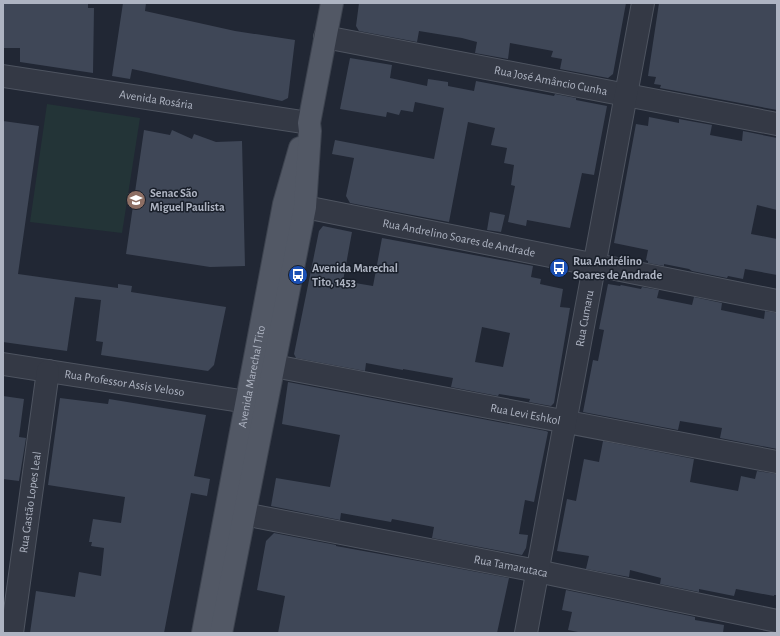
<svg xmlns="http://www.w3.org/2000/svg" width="780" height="636" font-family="'Alegreya Sans',sans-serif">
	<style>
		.green { fill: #233437 }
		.building { fill: #3f4757; fill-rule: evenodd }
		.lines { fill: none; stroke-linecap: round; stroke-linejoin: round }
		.minor-casing { stroke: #4e5460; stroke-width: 24 }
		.major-casing { stroke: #3d434f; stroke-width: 24 }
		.minor { stroke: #343945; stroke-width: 22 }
		.major { stroke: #525865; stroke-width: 22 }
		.labels { text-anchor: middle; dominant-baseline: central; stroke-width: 3; stroke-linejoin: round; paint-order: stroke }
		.street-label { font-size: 12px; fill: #aeb4c2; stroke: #191f2a }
		.poi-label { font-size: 12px; font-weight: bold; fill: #aeb4c2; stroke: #191f2a; text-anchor: start }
	</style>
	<rect width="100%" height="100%" fill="#212734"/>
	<path class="green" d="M 47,104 L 140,118 L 122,233 L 30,222 Z"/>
	<path class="building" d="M 3,3 L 88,3 L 88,8 L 94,8 L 93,73 L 20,62 L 20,48 L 3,48 Z
		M 123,3 L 146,3 L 145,11 L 235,31 L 295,40 L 288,98 L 282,101 L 132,69 L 130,79 L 112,76 Z
		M 359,3 L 626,3 L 613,74 L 608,78 L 560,69 L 562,59 L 551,57 L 553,51 L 510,43 L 508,59 L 475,53 L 477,42 L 462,38 L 419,31 L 417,42 L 359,31 L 356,26 Z
		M 659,3 L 777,3 L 777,110 L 671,90 L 660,88 L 661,85 L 654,84 L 656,77 L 648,76 Z
		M 350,58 L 392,65 L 390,78 L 427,86 L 428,79 L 448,82 L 448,86 L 474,91 L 476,81 L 554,96 L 555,94 L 576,98 L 576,100 L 607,106 L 594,175 L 582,173 L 570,228 L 527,220 L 526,226 L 508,222 L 515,186 L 511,185 L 514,165 L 504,163 L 507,148 L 491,145 L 495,128 L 468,122 L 449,222 L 350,203 L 346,196 L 354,158 L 332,154 L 335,140 L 434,159 L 444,108 L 415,102 L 413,112 L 401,110 L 399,115 L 387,112 L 386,117 L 340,109 Z
		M 649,117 L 679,123 L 679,119 L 712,125 L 710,135 L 742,141 L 743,131 L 777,138 L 777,210 L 757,205 L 751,234 L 777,239 L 777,275 L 745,269 L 743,279 L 728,276 L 727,278 L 692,271 L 689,269 L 664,264 L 664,266 L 648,263 L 648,261 L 646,260 L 648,250 L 614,243 L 636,124 L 648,126 Z
		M 3,121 L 39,126 L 18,274 L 118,288 L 118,284 L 132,286 L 131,292 L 226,307 L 214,365 L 208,371 L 101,355 L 103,342 L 96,341 L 101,300 L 75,297 L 67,351 L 3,342 Z
		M 144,130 L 170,135 L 172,130 L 192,139 L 194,134 L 216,142 L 242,141 L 245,266 L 210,267 L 126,254 Z
		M 490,212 L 505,215 L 501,232 L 487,230 Z
		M 323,226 L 352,232 L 343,281 L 373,286 L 382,238 L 533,266 L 531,277 L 541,279 L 540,284 L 563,289 L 560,307 L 570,308 L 554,403 L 551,406 L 529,402 L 530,399 L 499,394 L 498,396 L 451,387 L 453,378 L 403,369 L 403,370 L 366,363 L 365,371 L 296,358 L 294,354 L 319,231 ZM 482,327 L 510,333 L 503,367 L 475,362 Z
		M 608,284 L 620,286 L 621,285 L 641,289 L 642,287 L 659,290 L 657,298 L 692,305 L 694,297 L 722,303 L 721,310 L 764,319 L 765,311 L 777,313 L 777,449 L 720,438 L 722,428 L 680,421 L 678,430 L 583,412 L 593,360 L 598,361 L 604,330 L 599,329 Z
		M 288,382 L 546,431 L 548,432 L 534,502 L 525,500 L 519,534 L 528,535 L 526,548 L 522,555 L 432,538 L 434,527 L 392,519 L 391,522 L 341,513 L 340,520 L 271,506 L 276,478 L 330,487 L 340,435 L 282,424 Z
		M 3,396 L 24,399 L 19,437 L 26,438 L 19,481 L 3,479 Z
		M 60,398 L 108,404 L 109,399 L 206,415 L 194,476 L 210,479 L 207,496 L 191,493 L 164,633 L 30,633 L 36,591 L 75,597 L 79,572 L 101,576 L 104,548 L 91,546 L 92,542 L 89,542 L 93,519 L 121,523 L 125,497 L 48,485 Z
		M 603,441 L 694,459 L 690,482 L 738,491 L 741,476 L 755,479 L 757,471 L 777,474 L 777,595 L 774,595 L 774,596 L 736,589 L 734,596 L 699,589 L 699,592 L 660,584 L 661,578 L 630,570 L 629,577 L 586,569 L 589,556 L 557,551 L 567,499 L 576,501 L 584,459 L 599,462 Z
		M 274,533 L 336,545 L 336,546 L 424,562 L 509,578 L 497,633 L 278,633 L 285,596 L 257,590 L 266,541 Z
		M 566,590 L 695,617 L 695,620 L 724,625 L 723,633 L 583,633 L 568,630 L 572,612 L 562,610 Z"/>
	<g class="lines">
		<g class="minor-casing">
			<g id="minor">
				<path id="s1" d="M 325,37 L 777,124"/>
				<path id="s2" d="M 3,76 L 309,123"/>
				<path id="s3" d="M 305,207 L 777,301"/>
				<path id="s4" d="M 3,364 L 247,402"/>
				<path id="s5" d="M 274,366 L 777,462"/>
				<path id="s6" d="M 244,514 L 537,571 L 777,621"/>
				<path id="s7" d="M 12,633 L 48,371"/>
				<path id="s8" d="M 526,633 L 643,3"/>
			</g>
		</g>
		<g class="major-casing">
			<g id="major">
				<path id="s9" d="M 203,633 L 284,204 L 300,148"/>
				<path d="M 221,633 L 305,207 L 310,131 L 309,123 L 332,3"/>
			</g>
		</g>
		<use href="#minor" class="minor"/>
		<use href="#major" class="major"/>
	</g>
	<defs>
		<g id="school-disc" transform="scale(1)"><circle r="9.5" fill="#8d6e63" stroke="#191f2a"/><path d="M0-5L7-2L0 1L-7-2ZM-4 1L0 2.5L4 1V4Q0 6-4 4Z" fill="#fff"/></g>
		<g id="bus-disc" transform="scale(1)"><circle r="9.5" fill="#1a4fb4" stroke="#191f2a"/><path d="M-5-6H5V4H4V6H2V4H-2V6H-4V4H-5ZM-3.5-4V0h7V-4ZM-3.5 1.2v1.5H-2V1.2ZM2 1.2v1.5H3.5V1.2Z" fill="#fff"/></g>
	</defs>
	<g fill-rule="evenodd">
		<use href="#school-disc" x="136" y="200"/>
		<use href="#bus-disc" x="559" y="268"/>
		<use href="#bus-disc" x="298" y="275"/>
	</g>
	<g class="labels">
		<g class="street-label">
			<text stroke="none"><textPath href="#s1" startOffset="230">Rua José Amâncio Cunha</textPath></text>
			<text stroke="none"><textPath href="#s2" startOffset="155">Avenida Rosária</textPath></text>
			<text stroke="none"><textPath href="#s3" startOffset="157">Rua Andrelino Soares de Andrade</textPath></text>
			<text stroke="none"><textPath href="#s8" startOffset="320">Rua Cumaru</textPath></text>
			<text stroke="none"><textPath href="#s9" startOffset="261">Avenida Marechal Tito</textPath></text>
			<text stroke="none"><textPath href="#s4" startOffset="123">Rua Professor Assis Veloso</textPath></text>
			<text stroke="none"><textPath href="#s5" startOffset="256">Rua Levi Eshkol</textPath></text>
			<text stroke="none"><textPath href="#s7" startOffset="132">Rua Gastão Lopes Leal</textPath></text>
			<text stroke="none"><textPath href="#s6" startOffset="272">Rua Tamarutaca</textPath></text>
		</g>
		<g class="poi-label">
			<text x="150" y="193">Senac São<tspan x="150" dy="14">Miguel Paulista</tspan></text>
			<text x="573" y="261">Rua Andrélino<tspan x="573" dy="14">Soares de Andrade</tspan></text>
			<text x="312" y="268">Avenida Marechal<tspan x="312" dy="14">Tito, 1453</tspan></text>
		</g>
	</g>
	<rect width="780" height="636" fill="none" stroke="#aeb4c2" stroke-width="8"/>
</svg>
